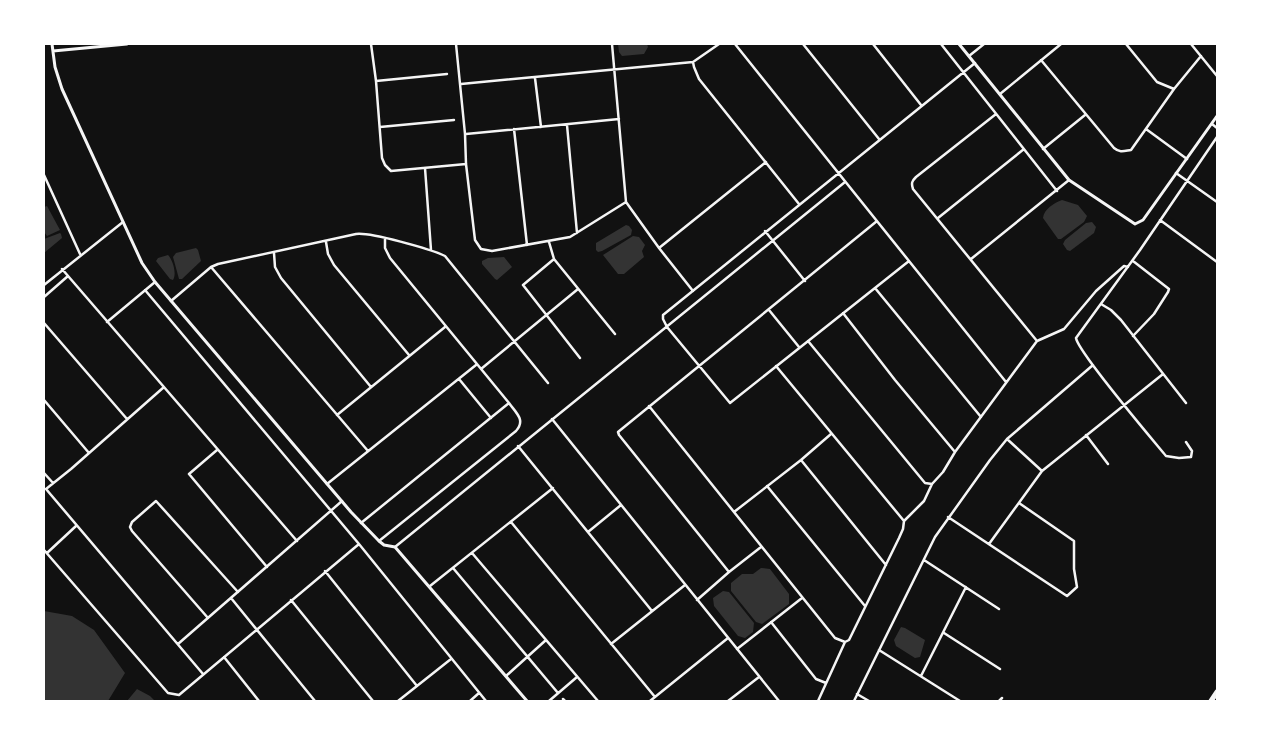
<svg xmlns="http://www.w3.org/2000/svg" width="1261" height="745" font-family="Ubuntu,sans-serif">
	<style>
		.water { fill: #333 }
		.lines { fill: none; stroke-linecap: round; stroke-linejoin: round }
		.minor { stroke: #f5f5f5; stroke-width: 2.5 }
		.tertiary { stroke: #f5f5f5; stroke-width: 3 }
		.motorway { stroke: #f5f5f5; stroke-width: 5 }
	</style>
	<rect width="100%" height="100%" fill="#111"/>
	<path class="water" d="M 618,44 L 647,44 L 648,47 L 644,54 L 622,56 L 619,52 Z
		M 1062,200 L 1078,205 L 1087,216 L 1084,222 L 1061,239 L 1058,239 L 1043,218 C 1044,209 1054,203 1062,200 Z
		M 47,206 L 60,230 L 47,236 L 44,232 L 44,207 Z
		M 1092,222 L 1096,227 L 1094,233 L 1070,251 L 1067,250 L 1063,244 L 1065,240 L 1086,223 Z
		M 626,225 L 629,226 L 632,230 L 631,235 L 602,251 L 598,252 L 596,250 L 596,243 Z
		M 60,233 L 61,234 L 62,238 L 44,253 L 44,239 Z
		M 633,236 L 639,237 L 645,245 L 642,251 L 644,257 L 624,274 L 618,274 L 603,255 Z
		M 196,248 L 198,250 L 201,261 L 182,279 L 179,279 L 173,257 L 176,253 Z
		M 168,255 C 173,260 177,274 173,280 L 170,279 L 156,261 L 158,258 Z
		M 504,257 L 512,267 L 497,280 L 495,279 L 482,264 L 482,261 L 488,258 Z
		M 761,568 L 770,569 L 789,594 L 789,604 L 762,624 L 756,622 L 731,591 L 731,583 L 742,574 L 753,574 Z
		M 723,591 L 729,592 L 754,623 L 753,632 L 745,638 L 738,636 L 714,606 L 713,598 Z
		M 44,611 L 72,616 L 94,630 L 125,673 L 108,701 L 44,701 Z
		M 901,627 L 905,628 L 925,640 L 920,657 L 915,658 L 896,646 L 894,640 Z
		M 137,689 L 150,696 L 155,701 L 127,701 Z"/>
	<g class="lines">
		<path class="minor" d="M 371,44 L 376,81 L 382,158 L 385,165 L 391,171 L 466,164
			M 456,44 L 465,134 L 466,164 L 475,240 L 481,249 L 492,251 L 570,237 L 626,202
			M 612,44 L 626,202 L 659,248 L 693,291
			M 735,44 L 1006,382
			M 803,44 L 879,139
			M 873,44 L 921,105
			M 941,44 L 1057,191
			M 1126,44 L 1157,82 L 1174,89
			M 1191,44 L 1217,76
			M 969,56 L 984,44
			M 1041,60 L 1114,148 C 1120,153 1124,151 1131,150 L 1174,89 L 1201,56
			M 693,62 L 694,67 L 699,79 L 799,204
			M 535,78 L 541,127
			M 376,81 L 447,74
			M 461,84 L 693,62 L 719,44
			M 1000,94 L 1061,44
			M 996,114 L 916,177 C 912,181 911,183 913,189 L 1037,341
			M 1212,124 L 1217,128
			M 567,125 L 577,233
			M 380,127 L 454,120
			M 514,129 L 527,245
			M 1146,129 L 1187,159
			M 466,134 L 619,119
			M 1043,149 L 1085,115
			M 425,168 L 431,250
			M 1176,173 L 1217,202
			M 44,175 L 80,254
			M 938,218 L 1024,149
			M 1160,220 L 1217,262
			M 765,231 L 805,281
			M 326,242 L 328,254 L 334,265 L 409,355
			M 549,242 L 554,259 L 615,334
			M 659,248 L 766,162
			M 274,253 L 275,267 L 281,278 L 371,387
			M 554,259 L 523,285 L 580,358
			M 971,259 L 1069,180
			M 909,261 L 730,403 L 667,327 L 663,319 L 663,315 L 975,63
			M 1133,261 L 1169,289 L 1168,292 L 1154,314 L 1133,336
			M 211,267 L 368,451
			M 62,269 L 297,541
			M 44,285 L 123,222
			M 875,288 L 981,417
			M 145,290 L 359,544 L 486,701
			M 44,297 L 68,276
			M 171,301 L 211,267 L 218,264 L 356,234 C 370,232 431,249 445,256 L 548,383
			M 1101,304 L 1111,310 L 1121,320 L 1186,403
			M 769,310 L 799,347
			M 843,313 L 895,380 L 955,452
			M 107,322 L 155,282
			M 44,323 L 127,419
			M 808,341 L 925,483 L 932,484
			M 481,369 L 578,289
			M 459,379 L 491,418
			M 164,387 L 71,469 L 46,489 L 203,674
			M 44,400 L 89,453
			M 649,406 L 835,638 L 845,642 L 849,640 L 899,538 L 903,529 L 904,521 L 776,366
			M 337,415 L 445,327
			M 552,419 L 779,701
			M 1086,435 L 1108,464
			M 1007,439 L 1042,471
			M 1186,442 L 1192,451 L 1191,457 L 1179,458 L 1166,456 C 1152,439 1078,352 1076,338 L 1140,250 L 1217,137
			M 518,446 L 652,611
			M 217,450 L 189,474 L 267,567
			M 801,460 L 886,565
			M 44,473 L 53,483
			M 327,484 L 476,365
			M 767,486 L 865,606
			M 734,512 L 801,460 L 831,434
			M 948,517 L 1067,596 L 1077,587 L 1074,569 L 1074,541 L 1019,503
			M 904,521 L 924,501 L 932,484 L 943,472 L 955,452 L 1037,341 L 1064,329 L 1096,291 L 1124,266 L 1128,267
			M 511,522 L 655,697
			M 361,523 L 509,403
			M 588,532 L 621,505
			M 379,541 L 516,431 C 526,420 516,413 509,403 L 390,258 L 385,248 L 385,239
			M 989,544 L 1042,471 L 1163,374
			M 395,547 L 845,182
			M 44,550 L 168,693 L 179,695 L 359,544
			M 47,553 L 76,526
			M 472,553 L 598,701
			M 924,560 L 999,609
			M 453,568 L 558,693
			M 325,571 L 417,686
			M 729,572 L 619,435 L 618,432 L 877,221
			M 430,586 L 553,488
			M 231,598 L 315,701
			M 291,600 L 373,701
			M 697,600 L 729,572 L 761,547
			M 208,618 L 132,531 L 130,527 L 132,522 L 156,501 L 238,592
			M 771,622 L 816,679 L 826,683
			M 944,633 L 1000,669
			M 178,644 L 342,501
			M 611,644 L 685,585
			M 737,649 L 802,598
			M 879,650 L 960,701
			M 224,657 L 259,701
			M 506,676 L 546,640
			M 921,676 L 966,587
			M 857,694 L 869,701
			M 563,699 L 565,701
			M 398,701 L 451,659
			M 470,701 L 479,693
			M 549,701 L 577,677
			M 650,701 L 728,638
			M 728,701 L 759,677
			M 818,701 L 845,642
			M 854,701 L 935,537 L 990,460 L 1007,439 L 1093,365
			M 999,701 L 1002,698"/>
		<path class="tertiary" d="M 52,44 L 55,67 L 62,89 L 142,263 L 155,282 L 351,512 L 379,541 L 384,545 L 395,547 L 527,701
			M 959,44 L 1069,180 L 1135,224 L 1143,220 L 1217,116
			M 53,51 L 127,44"/>
		<path class="motorway" d="M 1211,701 L 1217,692"/>
	</g>
	<rect width="1261" height="745" fill="none" stroke="#ffffff" stroke-width="90"/>
</svg>
